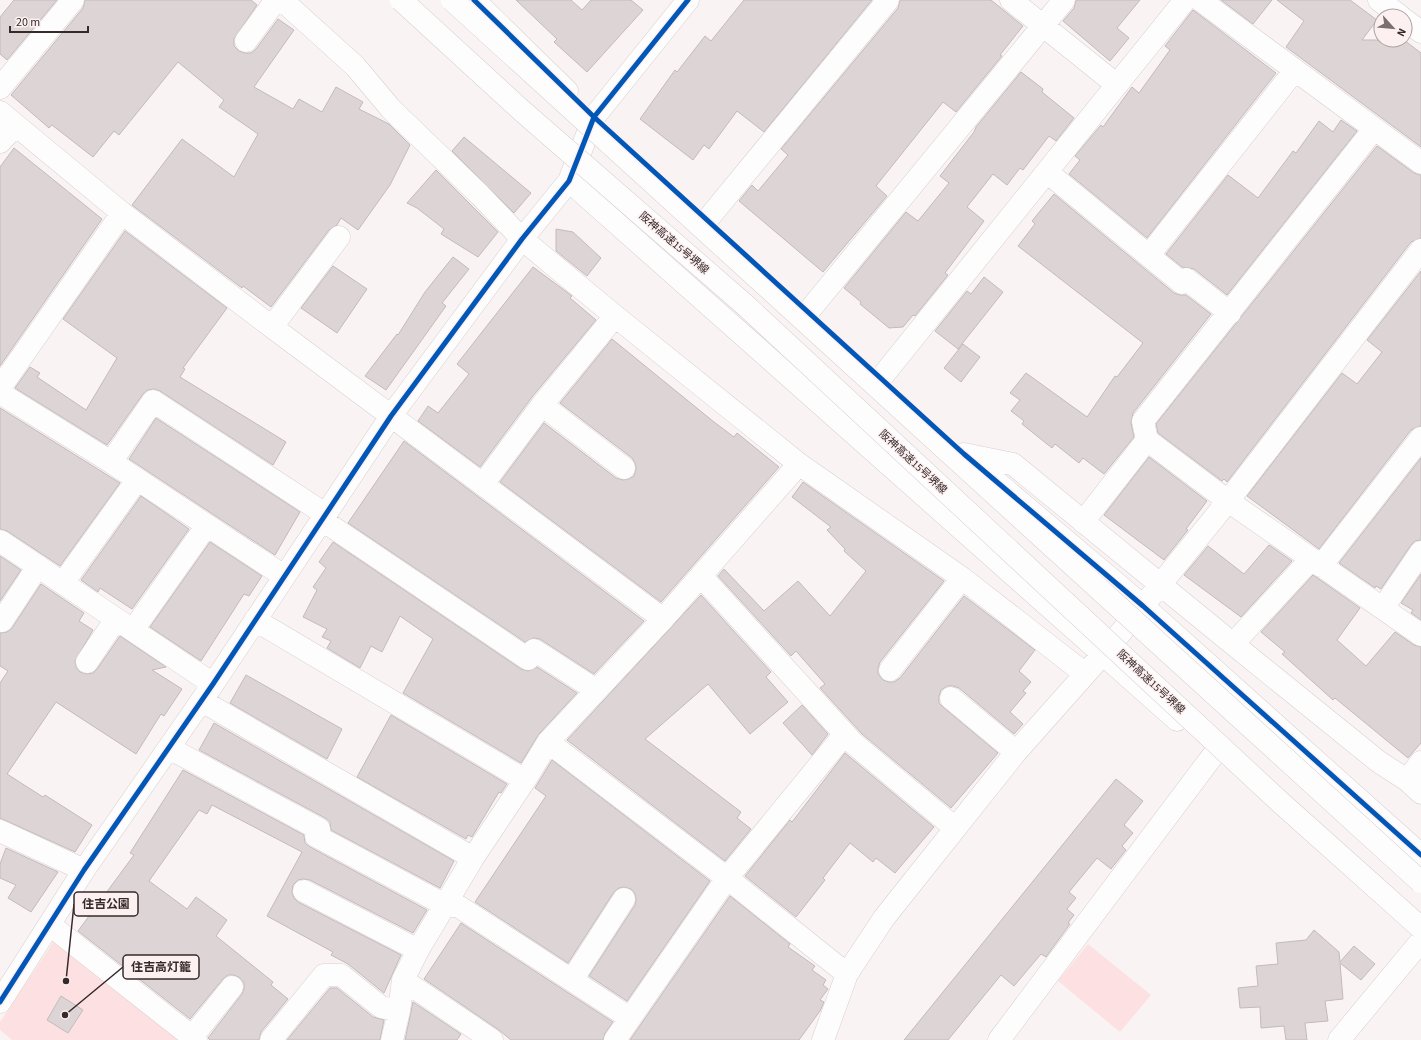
<svg xmlns="http://www.w3.org/2000/svg" width="1421" height="1040" font-family="'Source Sans 3','Noto Sans JP',sans-serif">
	<style>
		.green { fill: #fce0e2 }
		.building { fill: #ddd4d5; stroke: #c3babb }
		.lines { fill: none; stroke-linecap: round; stroke-linejoin: round }
		.minor-casing { stroke: #d8cecf; stroke-width: 23 }
		.minor { stroke: #fefdfd; stroke-width: 22 }
		.highway-bridge-casing { stroke: #d8cecf; stroke-width: 23; stroke-linecap: butt }
		.highway-bridge { stroke: #fefdfd; stroke-width: 22 }
		.cycleway-casing { stroke: #fdf0f1; stroke-width: 8 }
		.cycleway { stroke: #0057b8; stroke-width: 5 }
		.labels { text-anchor: middle; dominant-baseline: central; stroke-width: 3; stroke-linejoin: round; paint-order: stroke }
		.street-label { font-size: 11px; fill: #362a2b; stroke: #fdf0f1 }
		.leader { fill: none; stroke: #362a2b; stroke-width: 1.5 }
		.callout-dot { fill: #362a2b; stroke: #fdf0f1; stroke-width: 1.5 }
		.callout { fill: #fdf0f1; stroke: #362a2b; stroke-width: 1.5 }
		.callout-label { font-size: 12px; text-anchor: middle; font-weight: bold; fill: #362a2b }
	</style>
	<rect width="100%" height="100%" fill="#faf3f4"/>
	<path class="green" d="M 54,941 L 178,1040 L 12,1040 L 0,1030 L 0,1022 Z
		M 1088,944 L 1151,995 L 1120,1032 L 1058,981 Z"/>
	<path class="building" d="M 14,0 L 57,0 L 7,60 L 0,54 L 0,17 Z
		M 85,0 L 251,0 L 257,5 L 234,39 L 234,46 L 239,51 L 245,53 L 251,53 L 256,49 L 278,19 L 294,30 L 254,87 L 293,109 L 299,99 L 322,112 L 336,87 L 363,102 L 359,109 L 389,124 L 410,145 L 390,185 L 358,230 L 341,218 L 337,225 L 329,230 L 271,307 L 243,286 L 242,288 L 132,205 L 182,139 L 234,177 L 258,134 L 219,107 L 224,100 L 178,62 L 119,135 L 114,131 L 93,157 L 52,125 L 49,128 L 11,95 L 83,8 Z
		M 516,0 L 571,0 L 582,10 L 591,0 L 631,0 L 643,10 L 587,72 L 554,42 L 557,39 Z
		M 744,0 L 872,0 L 764,132 L 737,111 L 709,149 L 704,145 L 693,160 L 640,119 L 675,70 L 677,72 L 705,36 L 711,41 Z
		M 900,0 L 991,0 L 1023,26 L 1000,55 L 1002,56 L 956,112 L 943,102 L 876,186 L 887,196 L 823,272 L 739,201 L 752,185 L 758,191 L 788,155 L 781,149 L 898,8 Z
		M 1076,0 L 1140,0 L 1117,28 L 1129,38 L 1110,61 L 1063,21 L 1074,8 Z
		M 1221,0 L 1272,0 L 1253,24 Z
		M 1277,0 L 1350,0 L 1377,20 L 1362,40 L 1404,40 L 1421,53 L 1421,147 L 1286,47 L 1304,21 Z
		M 1193,10 L 1276,73 L 1147,238 L 1069,174 L 1080,160 L 1075,156 L 1101,125 L 1103,127 L 1132,87 L 1139,93 L 1170,50 L 1165,46 Z
		M 1021,72 L 1043,89 L 1042,92 L 1074,118 L 1056,141 L 1049,136 L 1023,170 L 1020,168 L 1007,185 L 993,174 L 967,207 L 984,221 L 945,273 L 948,275 L 915,316 L 913,315 L 903,327 L 889,328 L 860,304 L 861,302 L 844,288 L 906,212 L 918,221 L 949,183 L 940,176 L 974,132 L 976,127 Z
		M 1341,120 L 1357,131 L 1227,295 L 1194,269 L 1182,267 L 1166,254 L 1228,175 L 1258,198 L 1293,151 L 1296,153 L 1319,121 L 1333,132 Z
		M 464,137 L 531,193 L 514,213 L 452,151 Z
		M 1377,146 L 1414,173 L 1421,175 L 1421,238 L 1411,242 L 1227,482 L 1224,479 L 1222,481 L 1158,433 L 1156,424 Z
		M 14,148 L 102,219 L 0,366 L 0,167 Z
		M 436,170 L 498,232 L 478,257 L 441,234 L 444,229 L 417,208 L 407,203 Z
		M 1054,194 L 1174,293 L 1180,295 L 1186,295 L 1211,314 L 1133,413 L 1131,423 L 1134,437 L 1104,474 L 1083,458 L 1079,463 L 1055,444 L 1052,448 L 1022,424 L 1024,421 L 1011,411 L 1020,400 L 1010,393 L 1026,373 L 1087,417 L 1115,376 L 1117,377 L 1143,343 L 1018,246 L 1035,224 L 1032,221 Z
		M 556,229 L 573,232 L 601,258 L 587,276 L 556,251 Z
		M 125,231 L 227,308 L 183,368 L 185,369 L 180,377 L 286,442 L 273,465 L 160,391 L 154,389 L 148,390 L 143,394 L 107,445 L 15,388 L 30,367 L 40,373 L 37,377 L 86,410 L 117,358 L 63,319 Z
		M 453,257 L 469,269 L 442,303 L 446,306 L 386,390 L 365,376 L 397,334 L 398,335 L 425,292 Z
		M 333,266 L 367,289 L 337,333 L 301,308 Z
		M 533,267 L 572,296 L 570,298 L 596,320 L 532,397 L 480,467 L 418,421 L 428,406 L 438,413 L 469,374 L 457,364 Z
		M 1421,271 L 1421,426 L 1411,430 L 1319,549 L 1247,496 L 1342,373 L 1357,384 L 1382,352 L 1367,340 Z
		M 984,277 L 1003,292 L 958,349 L 935,331 L 967,291 L 971,294 Z
		M 612,339 L 714,422 L 734,437 L 737,433 L 779,467 L 661,602 L 500,482 L 544,423 L 616,478 L 623,480 L 629,479 L 634,476 L 636,469 L 635,463 L 632,458 L 560,403 Z
		M 963,344 L 980,357 L 961,382 L 944,368 Z
		M 0,408 L 120,483 L 60,566 L 7,531 L 0,529 Z
		M 156,418 L 300,512 L 275,555 L 129,459 Z
		M 404,441 L 644,621 L 594,674 L 540,639 L 534,638 L 525,642 L 348,523 Z
		M 1149,457 L 1207,501 L 1186,529 L 1188,530 L 1164,560 L 1104,515 Z
		M 1421,458 L 1421,540 L 1415,541 L 1411,545 L 1381,589 L 1376,586 L 1375,588 L 1339,563 Z
		M 803,482 L 944,581 L 880,662 L 878,668 L 878,674 L 883,680 L 889,682 L 894,682 L 900,678 L 964,596 L 1035,650 L 1019,671 L 1031,682 L 1023,691 L 1026,693 L 1010,712 L 1023,724 L 1014,734 L 959,688 L 953,686 L 947,686 L 941,690 L 939,696 L 939,703 L 943,707 L 998,753 L 951,808 L 862,734 L 820,688 L 825,684 L 796,651 L 791,656 L 718,576 L 724,569 L 764,611 L 798,581 L 830,616 L 866,571 L 844,551 L 845,549 L 827,530 L 831,527 L 792,497 Z
		M 141,496 L 189,529 L 132,609 L 100,588 L 98,592 L 81,580 Z
		M 210,542 L 262,576 L 249,596 L 244,594 L 201,661 L 150,627 Z
		M 333,542 L 521,669 L 528,671 L 537,667 L 577,693 L 539,734 L 521,763 L 403,693 L 433,639 L 400,616 L 382,652 L 371,646 L 360,668 L 327,648 L 331,641 L 322,637 L 327,629 L 303,617 L 317,590 L 313,587 L 326,568 L 319,562 Z
		M 1269,545 L 1292,561 L 1241,617 L 1184,575 L 1208,546 L 1244,574 Z
		M 0,556 L 21,570 L 0,601 Z
		M 1421,574 L 1421,620 L 1411,613 L 1413,610 L 1401,603 Z
		M 1313,575 L 1360,608 L 1337,640 L 1366,666 L 1395,632 L 1414,645 L 1421,647 L 1421,743 L 1408,758 L 1335,698 L 1333,700 L 1282,654 L 1285,652 L 1261,632 Z
		M 41,584 L 84,613 L 79,621 L 93,630 L 75,661 L 76,667 L 80,672 L 87,674 L 93,673 L 97,669 L 120,636 L 166,667 L 152,670 L 182,689 L 164,716 L 161,714 L 136,754 L 56,702 L 7,774 L 43,797 L 45,795 L 92,825 L 75,852 L 0,818 L 0,683 L 8,671 L 0,666 L 0,633 L 7,632 L 12,628 Z
		M 701,595 L 771,672 L 766,677 L 788,702 L 750,734 L 708,684 L 645,739 L 741,812 L 737,818 L 751,829 L 725,861 L 567,740 Z
		M 246,675 L 342,729 L 327,759 L 230,703 Z
		M 802,705 L 828,734 L 812,755 L 783,723 Z
		M 391,715 L 507,784 L 501,793 L 499,792 L 472,837 L 468,835 L 466,839 L 357,777 Z
		M 214,723 L 454,861 L 440,888 L 331,830 L 330,822 L 325,818 L 199,750 Z
		M 845,753 L 934,827 L 895,873 L 876,858 L 873,862 L 850,843 L 823,878 L 825,880 L 796,917 L 745,876 L 790,820 L 792,822 Z
		M 552,760 L 710,881 L 627,1001 L 589,976 L 635,905 L 636,900 L 635,894 L 631,889 L 624,887 L 619,888 L 614,892 L 568,963 L 475,902 L 546,796 L 535,788 Z
		M 183,770 L 304,835 L 305,843 L 310,847 L 427,910 L 413,933 L 310,880 L 303,879 L 298,880 L 293,885 L 292,892 L 294,898 L 298,902 L 401,955 L 384,993 L 348,964 L 331,955 L 333,952 L 267,916 L 302,852 L 212,805 L 207,814 L 199,810 L 149,881 L 187,909 L 196,897 L 227,920 L 216,936 L 273,982 L 271,985 L 288,999 L 261,1032 L 259,1040 L 210,1040 L 208,1038 L 242,994 L 244,988 L 244,983 L 239,977 L 233,975 L 228,975 L 223,979 L 190,1019 L 78,931 L 134,855 L 130,853 Z
		M 1116,779 L 1143,801 L 1124,825 L 1133,833 L 1122,846 L 1126,850 L 1111,869 L 1097,858 L 1069,892 L 1076,898 L 1067,909 L 1074,915 L 1068,923 L 1070,924 L 1046,957 L 1041,954 L 1014,986 L 1001,975 L 948,1040 L 904,1040 Z
		M 6,848 L 58,872 L 31,912 L 8,898 L 16,885 L 0,878 L 0,864 Z
		M 730,896 L 790,944 L 788,947 L 815,966 L 812,970 L 826,980 L 823,985 L 828,989 L 820,1000 L 824,1002 L 820,1011 L 799,1040 L 630,1040 Z
		M 461,923 L 613,1022 L 605,1033 L 603,1040 L 511,1040 L 499,1030 L 424,979 Z
		M 1314,930 L 1339,952 L 1340,962 L 1354,946 L 1375,964 L 1361,980 L 1340,963 L 1343,999 L 1325,1001 L 1328,1021 L 1305,1023 L 1307,1040 L 1286,1040 L 1284,1026 L 1261,1028 L 1260,1007 L 1240,1008 L 1238,988 L 1258,986 L 1256,966 L 1278,964 L 1276,943 L 1306,940 Z
		M 330,988 L 337,988 L 373,1017 L 384,1020 L 380,1040 L 287,1040 Z
		M 61,996 L 83,1010 L 68,1033 L 47,1020 Z
		M 413,1002 L 461,1034 L 457,1040 L 405,1040 Z"/>
	<g class="lines">
		<g class="minor-casing">
			<path id="minor" d="M 282,0 L 355,66 L 391,109 L 480,195 L 522,239 L 615,316 L 799,464 L 962,578 L 1084,673
				M 474,0 L 567,91
				M 1011,0 L 1117,85
				M 1200,0 L 1421,163
				M 1379,0 L 1400,16
				M 1405,20 L 1421,32
				M 246,41 L 276,0
				M 0,88 L 73,0
				M 0,112 L 122,213 L 272,327 L 663,619
				M 0,142 L 16,125
				M 1047,172 L 1182,283 L 1186,279 L 1230,313
				M 569,181 L 1177,720
				M 707,220 L 888,0
				M 1149,255 L 1295,70
				M 808,312 L 1064,0
				M 272,327 L 339,237
				M 881,378 L 1185,0
				M 0,388 L 122,213
				M 0,393 L 111,462 L 284,576
				M 542,405 L 624,468
				M 1147,440 L 1228,501 L 1421,635
				M 964,454 L 1013,464 L 1233,644 L 1379,762 L 1407,780 L 1421,793
				M 111,462 L 153,401 L 325,514
				M 987,474 L 1143,606 L 1421,855
				M 483,484 L 542,405 L 615,316
				M 322,520 L 528,659 L 534,650 L 596,690
				M 1083,522 L 1147,440 L 1143,421 L 1374,129
				M 0,541 L 213,684
				M 1321,566 L 1421,438
				M 701,576 L 853,743 L 955,828
				M 63,583 L 137,480
				M 1383,608 L 1421,552
				M 255,620 L 525,780
				M 2,621 L 38,566
				M 133,630 L 207,525
				M 1233,644 L 1311,559
				M 87,662 L 116,619
				M 890,670 L 962,578
				M 951,698 L 1016,752
				M 202,701 L 473,858
				M 548,742 L 727,878 L 847,974
				M 169,748 L 319,829 L 316,836 L 445,905 L 458,906 L 630,1018
				M 1407,780 L 1421,762
				M 0,831 L 84,870
				M 304,891 L 418,950
				M 50,925 L 196,1040
				M 403,980 L 492,1040
				M 572,980 L 624,899
				M 0,1002 L 84,870 L 213,684 L 391,416 L 522,239 L 569,181 L 594,117 L 688,0
				M 192,1037 L 232,987
				M 271,1040 L 324,975 L 341,975 L 381,1007 L 399,1011
				M 392,1040 L 399,1011 L 403,980 L 418,950 L 473,858 L 525,780 L 548,742 L 663,619 L 799,464
				M 615,1040 L 727,878 L 844,735
				M 823,1040 L 847,974 L 884,918 L 1016,752 L 1103,654 L 1160,585 L 1228,501 L 1421,250
				M 999,1040 L 1214,754
				M 1339,1040 L 1421,941"/>
		</g>
		<use href="#minor" class="minor"/>
		<g class="highway-bridge-casing">
			<path id="highway-bridge" d="M 401,0 L 521,110 L 744,304 L 1280,802 L 1421,928
				M 452,0 L 1421,882"/>
		</g>
		<use href="#highway-bridge" class="highway-bridge"/>
		<g class="cycleway-casing">
			<path id="cycleway" d="M 474,0 L 594,117 L 964,454 L 1143,606 L 1421,855
				M 0,1002 L 84,870 L 213,684 L 391,416 L 522,239 L 569,181 L 594,117 L 688,0"/>
		</g>
		<use href="#cycleway" class="cycleway"/>
	</g>
	<g class="labels">
		<g class="street-label">
			<text transform="translate(674 243) rotate(41)">阪神高速15号堺線</text>
			<text transform="translate(913 462) rotate(43)">阪神高速15号堺線</text>
			<text transform="translate(1151 682) rotate(43)">阪神高速15号堺線</text>
		</g>
	</g>
	<path class="leader" d="M66 981L74 904M65 1015L123 967"/>
	<g class="callout-dot">
		<circle cx="66" cy="981" r="4"/>
		<circle cx="65" cy="1015" r="4"/>
	</g>
	<g class="callout">
		<rect x="74" y="892" width="64" height="24" rx="4"/>
		<rect x="123" y="955" width="76" height="24" rx="4"/>
	</g>
	<g class="callout-label">
		<text x="106" y="908">住吉公園</text>
		<text x="161" y="971">住吉高灯籠</text>
	</g>
	<g transform="translate(1393 28) rotate(117)"><circle r="19" fill="#fdf0f1" stroke="#ada1a2"/>
	<path d="M0-3L7 15L0 10L-7 15Z" fill="#7b7071"/>
	<text y="-6" font-size="11" font-weight="bold" text-anchor="middle" fill="#362a2b">N</text>
	</g>
	<path d="M10 26v6h78v-6" fill="none" stroke="#362a2b" stroke-width="2"/>
	<text x="16" y="26" font-size="12" fill="#362a2b" stroke="#fdf0f1" stroke-width="3" paint-order="stroke">20 m</text>
</svg>
